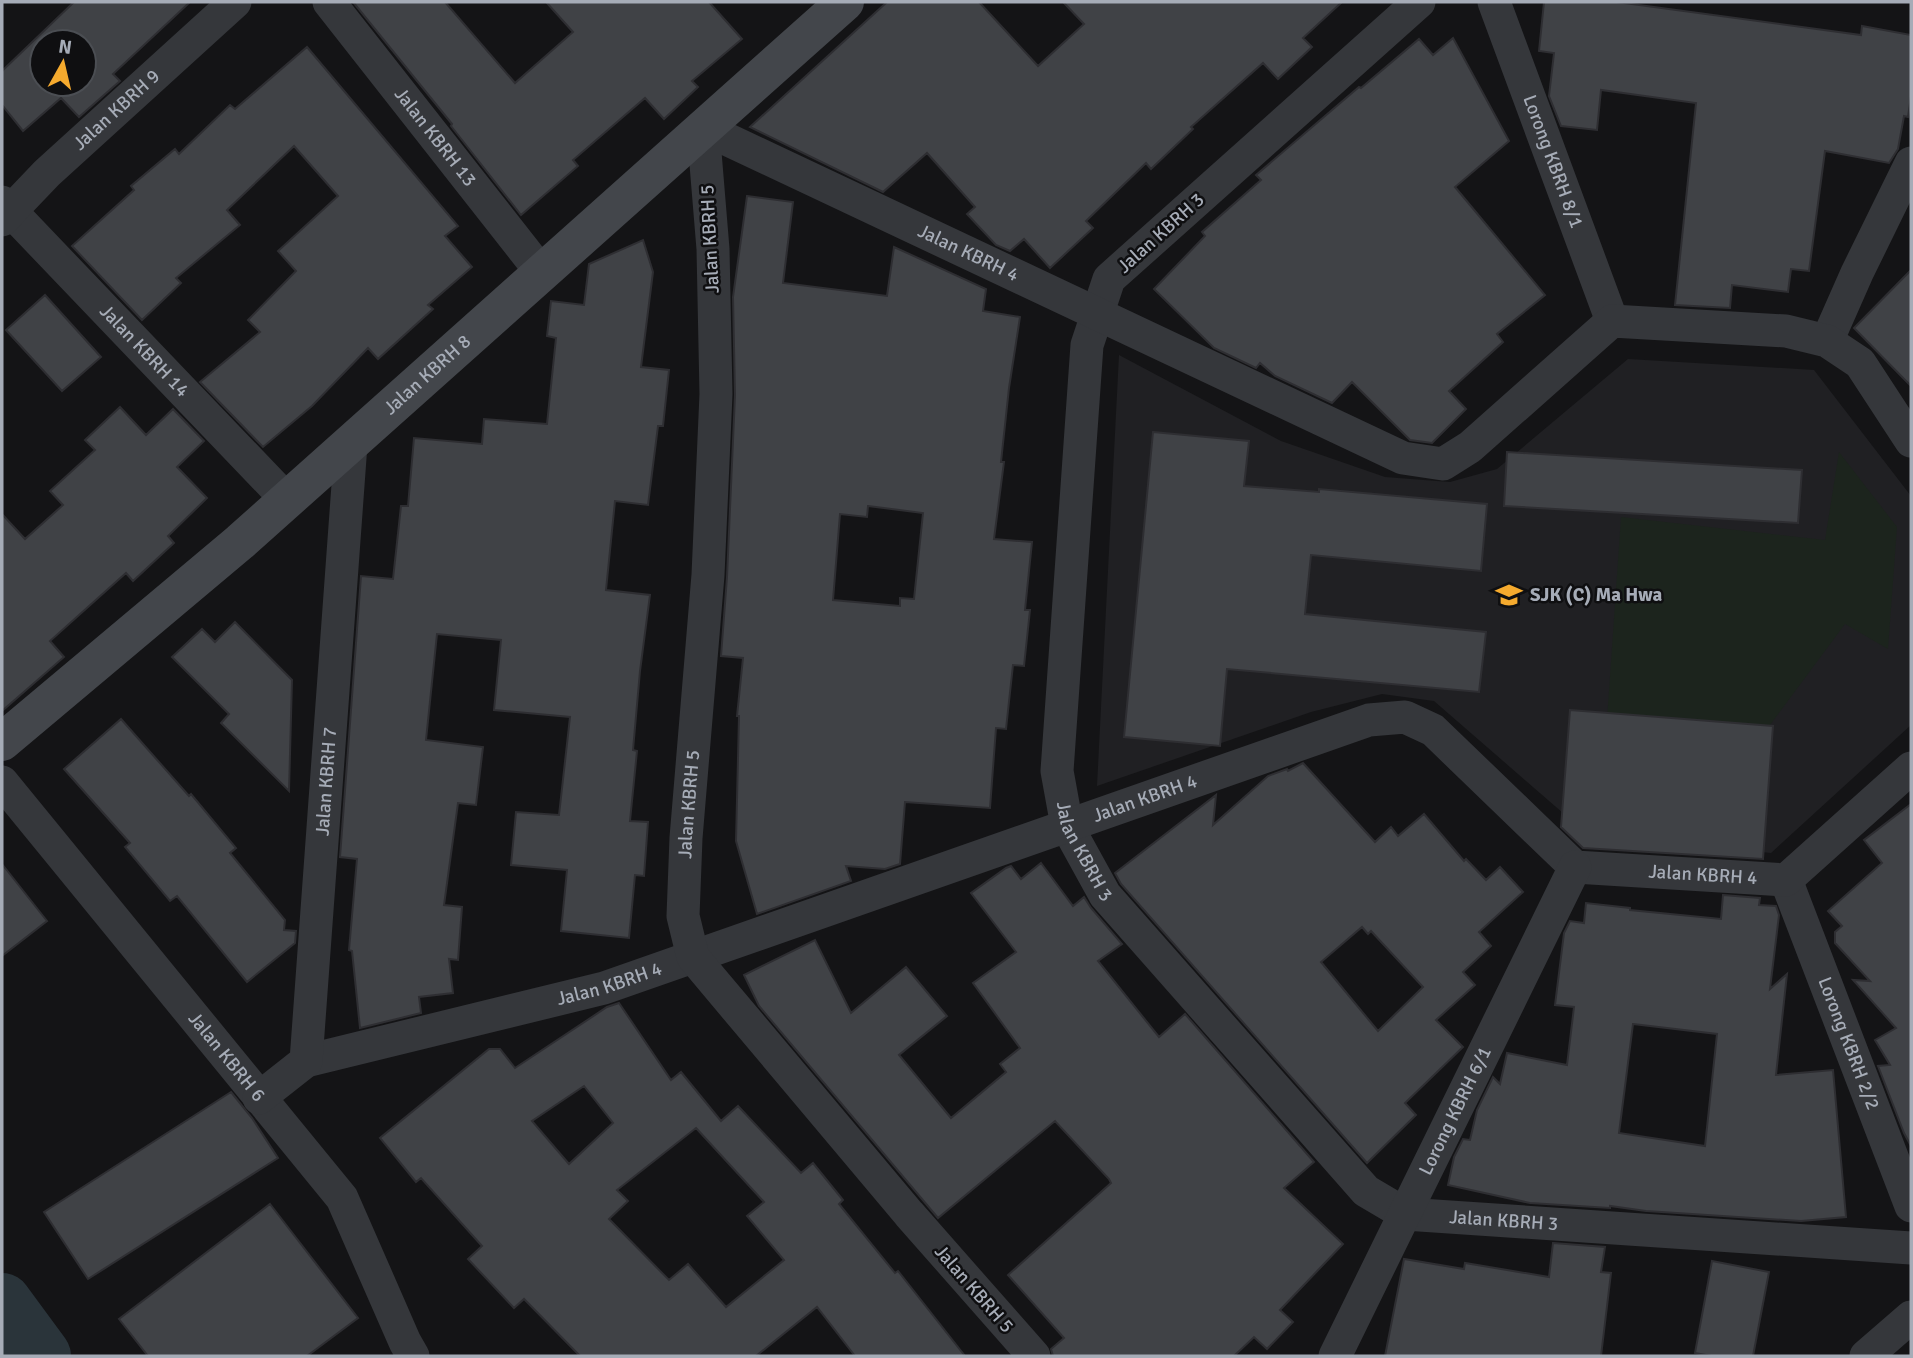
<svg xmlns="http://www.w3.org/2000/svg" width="1913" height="1358" font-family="Signika,sans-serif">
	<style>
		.built { fill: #202023 }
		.green { fill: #1c241d }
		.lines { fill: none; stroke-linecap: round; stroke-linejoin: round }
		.river { stroke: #2a343a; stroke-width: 60 }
		.building { fill: #404246; stroke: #2e2e32; stroke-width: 2; fill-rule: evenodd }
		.street { stroke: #35373b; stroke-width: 33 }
		.secondary { stroke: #43464b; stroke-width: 38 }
		.labels { text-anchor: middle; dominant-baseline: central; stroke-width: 5; stroke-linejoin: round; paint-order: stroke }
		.street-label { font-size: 19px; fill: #a6acb7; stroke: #0f0f11 }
		.poi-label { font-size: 19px; font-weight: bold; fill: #a6acb7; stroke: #0f0f11; text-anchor: start }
	</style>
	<rect width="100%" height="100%" fill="#141416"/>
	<path class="built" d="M 1119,355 L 1281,441 L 1385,477 L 1450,482 L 1497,469 L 1628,359 L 1814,370 L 1911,496 L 1911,725 L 1771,853 L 1586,833 L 1434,701 L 1382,694 L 1311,712 L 1097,786 Z"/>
	<path class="green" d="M 1839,452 L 1897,527 L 1888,649 L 1845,624 L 1761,737 L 1607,720 L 1621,517 L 1825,540 Z"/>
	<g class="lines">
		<path class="river" d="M 2,1303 L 41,1356"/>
	</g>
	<path class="building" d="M 74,2 L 190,2 L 113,74 L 120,81 L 79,117 L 61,98 L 23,131 L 2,105 L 2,71 ZM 42,42 L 84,42 L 84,84 L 42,84 Z
		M 353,2 L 445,2 L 515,83 L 573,32 L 546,2 L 709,2 L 742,39 L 692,81 L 698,87 L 664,119 L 645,98 L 573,160 L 578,166 L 521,215 L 451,126 L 452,124 Z
		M 887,2 L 979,2 L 1038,66 L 1084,24 L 1063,2 L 1342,2 L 1303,38 L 1312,47 L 1278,79 L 1263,63 L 1191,127 L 1193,129 L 1151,169 L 1146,163 L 1086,221 L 1093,228 L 1050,268 L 1024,239 L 1010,251 L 996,245 L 967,214 L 975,207 L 927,153 L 883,192 L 750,127 Z
		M 1544,2 L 1617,2 L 1861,35 L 1862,26 L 1911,35 L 1911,97 L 1908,117 L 1904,116 L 1898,149 L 1889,163 L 1825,151 L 1809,271 L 1791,269 L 1788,292 L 1732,285 L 1730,308 L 1675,305 L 1696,103 L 1601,90 L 1597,130 L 1561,126 L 1549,96 L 1554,53 L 1539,51 Z
		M 1453,38 L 1509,141 L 1455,187 L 1545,295 L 1497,334 L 1503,342 L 1449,391 L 1466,409 L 1432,443 L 1410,440 L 1352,382 L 1332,403 L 1275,376 L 1260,363 L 1256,368 L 1214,348 L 1154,289 L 1205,236 L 1202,232 L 1261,180 L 1256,175 L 1359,87 L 1361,88 L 1419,39 L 1433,55 Z
		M 307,47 L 458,226 L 445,236 L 472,267 L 428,305 L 433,309 L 378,359 L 368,348 L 312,406 L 263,447 L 200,382 L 260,332 L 248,320 L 296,271 L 278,251 L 338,196 L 294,146 L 227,210 L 240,225 L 176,278 L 181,283 L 142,320 L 72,246 L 134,190 L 131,186 L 175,149 L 179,154 L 230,105 L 235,109 Z
		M 747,196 L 793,202 L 783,283 L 887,296 L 894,247 L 986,289 L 983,311 L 1020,317 L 1009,388 L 1001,462 L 1004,462 L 994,539 L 1032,542 L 1025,610 L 1030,610 L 1024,666 L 1013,665 L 1006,729 L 996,728 L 990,808 L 905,802 L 900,864 L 885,869 L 846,866 L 851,881 L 757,914 L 736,841 L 739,716 L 737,716 L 743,658 L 721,656 L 727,577 L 735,395 L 733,297 ZM 868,506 L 923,513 L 914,599 L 900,598 L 900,606 L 833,600 L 840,514 L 867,517 Z
		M 643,240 L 653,272 L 641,367 L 669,370 L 663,426 L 658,426 L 648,505 L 615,501 L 606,590 L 650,595 L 640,671 L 633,750 L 637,751 L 630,821 L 648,822 L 644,876 L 635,875 L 629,938 L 561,931 L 567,870 L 511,865 L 516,812 L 559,815 L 570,717 L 494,710 L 501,640 L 437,634 L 426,740 L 483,747 L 476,805 L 458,803 L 444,905 L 462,907 L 458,960 L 449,959 L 453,993 L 419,997 L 421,1013 L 360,1028 L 352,951 L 349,950 L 357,859 L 340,857 L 361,576 L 393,579 L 401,506 L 408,506 L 414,438 L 482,444 L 484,419 L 547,424 L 556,338 L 547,336 L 551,301 L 584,305 L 589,264 Z
		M 1911,270 L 1911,386 L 1854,328 Z
		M 45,295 L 101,357 L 62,391 L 6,330 Z
		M 120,407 L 146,435 L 173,409 L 204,441 L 177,467 L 207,498 L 168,536 L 174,543 L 133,581 L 126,573 L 50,641 L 64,657 L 2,711 L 2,514 L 25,539 L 63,505 L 50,491 L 95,450 L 85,440 Z
		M 1153,432 L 1249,441 L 1244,486 L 1319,492 L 1319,489 L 1487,504 L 1481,571 L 1311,555 L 1305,614 L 1486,632 L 1479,692 L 1227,669 L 1220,746 L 1124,737 Z
		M 1507,452 L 1802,470 L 1798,523 L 1504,506 Z
		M 235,622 L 292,680 L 289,791 L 221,723 L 229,714 L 172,657 L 202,629 L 215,642 Z
		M 1570,710 L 1773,726 L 1763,859 L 1583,848 L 1561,827 Z
		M 121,719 L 189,796 L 191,794 L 236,848 L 230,853 L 285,920 L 284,930 L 296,931 L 295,943 L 247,982 L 177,896 L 170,901 L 125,847 L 130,843 L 64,769 Z
		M 1303,763 L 1375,842 L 1391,827 L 1398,836 L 1424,814 L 1464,861 L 1466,859 L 1486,880 L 1500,867 L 1523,892 L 1479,932 L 1491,946 L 1463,972 L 1475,985 L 1436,1020 L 1463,1047 L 1405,1103 L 1416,1115 L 1367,1163 L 1121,884 L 1115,873 L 1216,795 L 1213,825 L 1268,776 L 1287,769 L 1288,771 ZM 1362,927 L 1368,934 L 1371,931 L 1423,987 L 1378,1031 L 1321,962 Z
		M 1911,804 L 1911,1146 L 1904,1133 L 1878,1066 L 1890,1065 L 1875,1040 L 1896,1028 L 1853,980 L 1870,981 L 1835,943 L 1835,932 L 1842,926 L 1828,911 L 1882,863 L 1864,840 Z
		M 1041,863 L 1073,906 L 1084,897 L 1091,908 L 1122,944 L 1098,961 L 1159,1037 L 1185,1014 L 1314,1162 L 1284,1188 L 1343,1244 L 1280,1310 L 1293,1322 L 1267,1349 L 1254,1337 L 1234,1356 L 1053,1356 L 1051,1349 L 1064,1338 L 1008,1275 L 1111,1183 L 1109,1179 L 1055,1121 L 938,1218 L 759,1006 L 744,975 L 815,940 L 851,1013 L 906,967 L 947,1016 L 899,1055 L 951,1118 L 1006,1072 L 1000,1064 L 1020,1048 L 973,983 L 1016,952 L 971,893 L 1006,868 L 1011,866 L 1021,879 Z
		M 2,864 L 47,921 L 2,956 Z
		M 1723,895 L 1760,898 L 1759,905 L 1776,906 L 1779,915 L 1770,989 L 1787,974 L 1776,1075 L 1833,1070 L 1846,1217 L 1801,1221 L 1646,1211 L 1610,1206 L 1610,1208 L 1530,1203 L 1448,1185 L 1454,1157 L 1463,1139 L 1470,1140 L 1477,1110 L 1493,1077 L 1500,1084 L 1507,1053 L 1567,1065 L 1574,1007 L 1555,1005 L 1564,933 L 1570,921 L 1584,923 L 1586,903 L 1630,908 L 1630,910 L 1721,919 ZM 1633,1024 L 1717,1034 L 1705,1146 L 1619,1133 Z
		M 619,1003 L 671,1080 L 681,1072 L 721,1121 L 738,1106 L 801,1173 L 813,1163 L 843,1200 L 839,1204 L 895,1273 L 898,1271 L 965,1356 L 855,1356 L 817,1307 L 756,1356 L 580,1356 L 524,1299 L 514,1308 L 468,1259 L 482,1246 L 421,1178 L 416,1182 L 380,1138 L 489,1049 L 500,1049 L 515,1068 L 607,1007 ZM 584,1086 L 613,1123 L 569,1164 L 532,1121 ZM 696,1128 L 764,1202 L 747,1216 L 784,1260 L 726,1307 L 688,1264 L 669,1280 L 609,1219 L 628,1201 L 617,1190 Z
		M 231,1092 L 252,1118 L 278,1158 L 88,1279 L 44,1212 Z
		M 270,1204 L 358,1318 L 307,1356 L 148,1356 L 119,1319 Z
		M 1553,1243 L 1605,1247 L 1601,1272 L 1611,1273 L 1601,1356 L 1385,1356 L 1404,1259 L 1464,1269 L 1465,1263 L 1549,1277 Z
		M 1712,1261 L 1769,1272 L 1753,1356 L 1711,1356 L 1695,1353 Z"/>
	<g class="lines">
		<g class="street">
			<path id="s1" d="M 329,2 L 542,273"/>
			<path id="s2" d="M 1419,2 L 1109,279 L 1087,345 L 1057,771 L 1067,826 L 1105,895 L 1366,1191 L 1405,1214 L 1911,1248"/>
			<path id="s3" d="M 1494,2 L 1612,321"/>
			<path id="s4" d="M 2,202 L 287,500"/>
			<path id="s5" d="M 2,220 L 47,173 L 235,2"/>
			<path d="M 1827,341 L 1857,273 L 1911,163"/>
			<path id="s6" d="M 2,782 L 342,1198 L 405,1342 L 413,1356"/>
			<path id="s7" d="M 1786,880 L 1911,1206"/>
			<path id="s8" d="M 306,1061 L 604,988 L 1369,720 L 1405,717 L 1433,730 L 1575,867 L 1786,880 L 1911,768"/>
			<path id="s9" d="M 259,1098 L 306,1061 L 351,444"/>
			<path id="s10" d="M 1034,1356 L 909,1214 L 693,957 L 683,916 L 686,838 L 708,575 L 716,394 L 713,249 L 703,128 L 1403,458 L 1443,464 L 1470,447 L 1612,321 L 1786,331 L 1827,341 L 1860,363 L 1911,441"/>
			<path id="s11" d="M 1335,1356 L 1575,867"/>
			<path d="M 1866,1356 L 1911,1317"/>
		</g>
		<path class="secondary" id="s12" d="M 2,742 L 240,542 L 845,2"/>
	</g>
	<defs>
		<g id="school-bare" transform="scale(2.1)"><path d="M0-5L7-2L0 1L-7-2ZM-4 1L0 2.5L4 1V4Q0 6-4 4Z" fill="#f5aa2e" stroke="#0f0f11" stroke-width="2.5" paint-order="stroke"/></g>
	</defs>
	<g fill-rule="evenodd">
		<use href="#school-bare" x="1509" y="595"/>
	</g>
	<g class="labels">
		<g class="street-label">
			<text stroke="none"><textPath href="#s5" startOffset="159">Jalan KBRH 9</textPath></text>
			<text stroke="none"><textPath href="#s1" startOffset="172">Jalan KBRH 13</textPath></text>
			<text stroke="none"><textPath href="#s3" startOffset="170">Lorong KBRH 8/1</textPath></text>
			<text transform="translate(1161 233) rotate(-42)">Jalan KBRH 3</text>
			<text transform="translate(710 239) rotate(-93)">Jalan KBRH 5</text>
			<text stroke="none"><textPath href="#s10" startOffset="1650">Jalan KBRH 4</textPath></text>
			<text stroke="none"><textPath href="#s4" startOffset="206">Jalan KBRH 14</textPath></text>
			<text stroke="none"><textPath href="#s12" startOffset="562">Jalan KBRH 8</textPath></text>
			<text stroke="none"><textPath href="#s9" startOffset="340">Jalan KBRH 7</textPath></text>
			<text stroke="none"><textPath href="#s8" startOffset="880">Jalan KBRH 4</textPath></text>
			<text stroke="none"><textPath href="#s10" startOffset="679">Jalan KBRH 5</textPath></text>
			<text stroke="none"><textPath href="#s2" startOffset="998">Jalan KBRH 3</textPath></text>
			<text stroke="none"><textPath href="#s8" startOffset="1510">Jalan KBRH 4</textPath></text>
			<text stroke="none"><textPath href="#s8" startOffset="313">Jalan KBRH 4</textPath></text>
			<text stroke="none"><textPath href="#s7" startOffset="175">Lorong KBRH 2/2</textPath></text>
			<text stroke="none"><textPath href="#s6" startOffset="355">Jalan KBRH 6</textPath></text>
			<text stroke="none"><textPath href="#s11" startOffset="273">Lorong KBRH 6/1</textPath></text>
			<text stroke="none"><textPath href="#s2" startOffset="1586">Jalan KBRH 3</textPath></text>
			<text transform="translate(974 1289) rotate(49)">Jalan KBRH 5</text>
		</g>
		<g class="poi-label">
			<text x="1530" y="595">SJK (C) Ma Hwa</text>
		</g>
	</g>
	<rect width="1913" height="1358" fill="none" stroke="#a6acb7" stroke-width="7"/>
	<g transform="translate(63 63) rotate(8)"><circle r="33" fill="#0f0f11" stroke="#4b4e53" stroke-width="2"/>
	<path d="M0-5L12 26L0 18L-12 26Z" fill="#f5aa2e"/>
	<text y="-10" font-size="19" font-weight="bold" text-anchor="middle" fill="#a6acb7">N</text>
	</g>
</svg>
